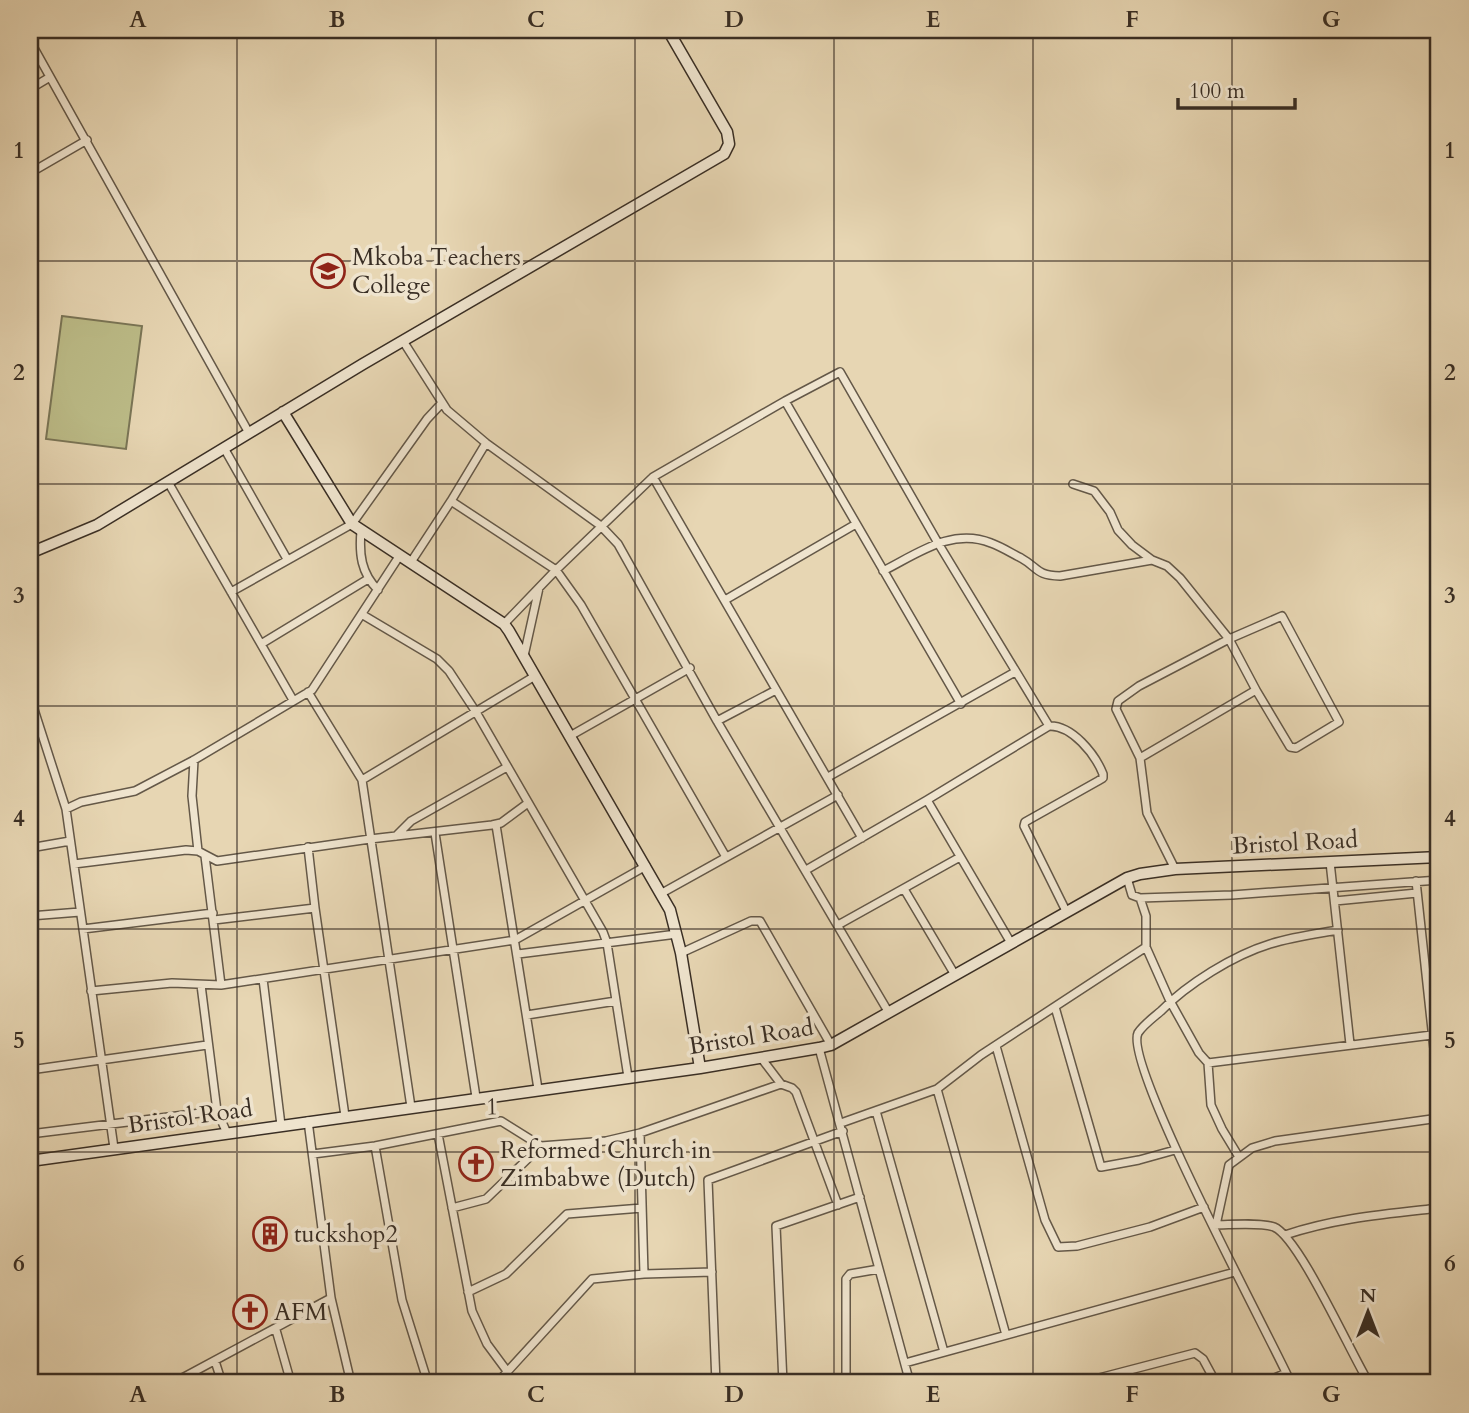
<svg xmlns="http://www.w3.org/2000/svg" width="1469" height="1413" font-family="Cardo,serif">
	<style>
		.grass { fill: #bcbc88; stroke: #7a7556; stroke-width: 2 }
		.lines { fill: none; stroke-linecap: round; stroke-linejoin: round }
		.street-casing { stroke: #645848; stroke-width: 10 }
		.secondary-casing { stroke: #392e24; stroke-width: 13 }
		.street { stroke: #efe4ce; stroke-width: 7 }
		.secondary { stroke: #efe4ce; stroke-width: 10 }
		.grid { fill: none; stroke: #392e24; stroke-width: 2; stroke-opacity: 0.55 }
		.labels { text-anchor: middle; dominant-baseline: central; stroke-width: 7; stroke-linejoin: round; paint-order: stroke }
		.poi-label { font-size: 24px; fill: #392e24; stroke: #efe4ce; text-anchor: start }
		.street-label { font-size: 24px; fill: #392e24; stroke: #efe4ce }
		.neatline { fill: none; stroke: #392e24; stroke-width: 2.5 }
		.grid-label { font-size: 23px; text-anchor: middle; font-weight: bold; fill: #392e24 }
	</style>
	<rect width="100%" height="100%" fill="#e7d6b3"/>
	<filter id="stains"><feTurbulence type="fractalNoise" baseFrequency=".00286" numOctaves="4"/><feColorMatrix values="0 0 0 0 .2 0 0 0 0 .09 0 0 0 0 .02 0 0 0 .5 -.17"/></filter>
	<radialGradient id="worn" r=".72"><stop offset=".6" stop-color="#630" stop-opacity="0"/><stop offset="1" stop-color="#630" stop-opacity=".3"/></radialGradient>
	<path class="grass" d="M 62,316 L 142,326 L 126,449 L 46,439 Z"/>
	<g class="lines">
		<g class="street-casing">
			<path id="street" d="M 30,41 L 249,433
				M 30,89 L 50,77
				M 30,173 L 87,140
				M 403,341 L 447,410 L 486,443 L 601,526 L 618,544 L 717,721 L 889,1013
				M 785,401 L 961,704
				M 224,448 L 287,559
				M 653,477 L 862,838
				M 168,482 L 293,700
				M 1073,484 L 1094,491 L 1110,512 L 1118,530 L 1132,545 L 1152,560
				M 451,501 L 556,570 L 581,605 L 726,857
				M 361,531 C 359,554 361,573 378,590
				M 411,562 L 451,501 L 486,443
				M 883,571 C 917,554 952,527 991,543 C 1002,547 1011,553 1021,558 C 1039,568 1035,575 1060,576 L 1152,560 L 1167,566 L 1180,578 L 1229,639 L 1256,690 L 1140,758
				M 231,592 L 352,524 L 427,419 L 441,404
				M 725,600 L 856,524
				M 363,615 L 437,659 L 449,671 L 476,712 L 603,932 L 607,943 L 628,1077
				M 504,624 L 556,570 L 653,477 L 785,401 L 840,372 L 938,543 L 1049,726
				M 261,644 L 368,579
				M 524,656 L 539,588
				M 308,692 L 362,780 L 411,1107
				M 30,697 L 66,809 L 114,1148
				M 717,721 L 776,690
				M 570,736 L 690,668
				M 194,760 L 192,796 L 198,851
				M 828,777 L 1015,672
				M 362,780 L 535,676
				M 927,800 L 1011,943
				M 66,809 L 81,802 L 135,791 L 194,760 L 312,690 L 400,555
				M 496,825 L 538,1089
				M 435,833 L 476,1097
				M 396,836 L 411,821 L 507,767
				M 30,848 L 70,841
				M 205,856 L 221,985
				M 1330,862 L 1350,1044
				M 74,864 L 186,850 L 198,851 L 217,861 L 370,839 L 492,825 L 501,823 L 528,803
				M 1175,869 L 1147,813 L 1140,758 L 1116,709 L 1118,701 L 1139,686 L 1229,639 L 1282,616 L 1339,722 L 1296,748 L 1290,747 L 1256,690
				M 806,870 L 927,800 L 1049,726 C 1072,725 1095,754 1103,774 L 1103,778 L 1098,781 L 1025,822 L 1024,826 L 1066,911
				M 1127,878 L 1132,895 L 1140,898 L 1232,895 L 1439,880
				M 1416,881 L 1439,1095
				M 904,889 L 955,975
				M 662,893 L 838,795
				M 1140,898 L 1146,916 L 1146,947
				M 1335,901 L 1417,893
				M 315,908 L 345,1116
				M 30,916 L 80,912
				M 214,920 L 315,908 L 308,847
				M 838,925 L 960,857
				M 83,929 L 213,913
				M 681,953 L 751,921 L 760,921 L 831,1045
				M 518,954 L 677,934
				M 263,979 L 281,1125
				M 201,985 L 217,1111 L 227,1133
				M 91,991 L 172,983 L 221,985 L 515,940 L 646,866
				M 1055,1007 L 1101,1167 L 1139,1160 L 1175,1150
				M 527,1015 L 616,1001
				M 30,1042 L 34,1069
				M 996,1046 L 1045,1220 L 1058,1247 L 1077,1246 L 1150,1227 L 1204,1207
				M 819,1048 L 910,1383
				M 762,1059 L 781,1084 L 792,1088 L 796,1092 L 838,1205
				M 1208,1063 L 1432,1035
				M 30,1070 L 207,1045
				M 937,1089 L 1006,1335
				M 876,1111 L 944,1352
				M 308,1121 L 331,1298 L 351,1383
				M 841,1123 L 937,1089 L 981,1055 L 1146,947 L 1170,1001 L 1199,1053 L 1208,1063 L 1211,1105 L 1222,1129 L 1239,1157
				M 640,1133 L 644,1274
				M 30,1134 L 217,1111
				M 438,1134 L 472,1311 L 487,1344 L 507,1371
				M 375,1146 L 402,1300 L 428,1383
				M 313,1154 L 375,1146 L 501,1121 L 541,1146
				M 452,1208 L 486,1199 L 541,1146 L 606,1141 L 640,1133 L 781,1084
				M 1214,1225 C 1230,1225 1260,1222 1274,1227 C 1299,1237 1351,1354 1369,1383
				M 1216,1225 L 1229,1165 L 1252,1148 L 1275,1141 L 1439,1118
				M 1285,1235 C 1336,1218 1386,1214 1439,1208
				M 468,1292 L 506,1274 L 567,1214 L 642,1208
				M 276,1330 L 291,1383
				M 215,1361 L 222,1383
				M 905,1363 L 1235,1272
				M 173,1383 L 331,1298
				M 497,1383 L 592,1279 L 644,1274 L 712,1272
				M 716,1383 L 708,1180 L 843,1131
				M 783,1383 L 776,1226 L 860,1197
				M 846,1383 L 846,1279 L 850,1274 L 879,1269
				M 1080,1383 L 1195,1353 L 1203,1359 L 1216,1383
				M 1263,1383 L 1286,1373
				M 1291,1383 C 1270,1336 1123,1064 1138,1033 C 1143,1025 1154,1017 1161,1011 C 1187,984 1234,955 1270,944 C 1292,937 1315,934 1338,930"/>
		</g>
		<g class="secondary-casing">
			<path id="secondary" d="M 283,412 L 352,524 L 504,624 L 509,631 L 670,910 L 681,953 L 700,1068
				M 30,553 L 97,525 L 363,364 L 724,154 L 729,144 L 727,132 L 668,30
				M 30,1161 L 700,1068 L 819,1048 L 831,1045 L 1127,878 L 1140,874 L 1175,869 L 1439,857"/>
		</g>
		<use href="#street" class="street"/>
		<use href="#secondary" class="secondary"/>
	</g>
	<path class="grid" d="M 237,30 L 237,1383M 436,30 L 436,1383M 635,30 L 635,1383M 834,30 L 834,1383M 1033,30 L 1033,1383M 1232,30 L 1232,1383M 30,261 L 1439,261M 30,484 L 1439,484M 30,706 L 1439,706M 30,929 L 1439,929M 30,1152 L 1439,1152"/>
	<defs>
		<g id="university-ring" transform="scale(1.75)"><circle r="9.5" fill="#efe4ce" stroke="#8f2418" stroke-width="1.5"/><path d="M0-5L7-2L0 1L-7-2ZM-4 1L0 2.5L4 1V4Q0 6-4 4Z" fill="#8f2418"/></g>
		<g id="church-ring" transform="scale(1.75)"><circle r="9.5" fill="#efe4ce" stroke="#8f2418" stroke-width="1.5"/><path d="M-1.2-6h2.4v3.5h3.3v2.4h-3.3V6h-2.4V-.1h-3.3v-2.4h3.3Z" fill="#8f2418"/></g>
		<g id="building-ring" transform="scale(1.75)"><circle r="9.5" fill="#efe4ce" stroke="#8f2418" stroke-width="1.5"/><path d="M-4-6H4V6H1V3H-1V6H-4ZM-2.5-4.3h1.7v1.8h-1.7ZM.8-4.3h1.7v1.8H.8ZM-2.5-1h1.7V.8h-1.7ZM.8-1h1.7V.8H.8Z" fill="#8f2418"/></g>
	</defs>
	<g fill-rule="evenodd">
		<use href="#university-ring" x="328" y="271"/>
		<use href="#church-ring" x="476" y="1164"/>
		<use href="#building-ring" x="270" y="1234"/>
		<use href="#church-ring" x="250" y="1312"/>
	</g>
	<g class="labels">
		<g class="poi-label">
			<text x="352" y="257">Mkoba Teachers<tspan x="352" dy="28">College</tspan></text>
			<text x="500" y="1150">Reformed Church in<tspan x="500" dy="28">Zimbabwe (Dutch)</tspan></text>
			<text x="294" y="1234">tuckshop2</text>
			<text x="274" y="1312">AFM</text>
		</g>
		<g class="street-label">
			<text transform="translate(1295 843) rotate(-3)">Bristol Road</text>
			<text transform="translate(751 1037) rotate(-9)">Bristol Road</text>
			<text transform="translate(492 1107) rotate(-1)">1</text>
			<text transform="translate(190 1117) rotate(-8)">Bristol Road</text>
		</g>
	</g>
	<rect width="1469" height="1413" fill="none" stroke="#e7d6b3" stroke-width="77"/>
	<g transform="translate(1368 1312)" stroke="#efe4ce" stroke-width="5" paint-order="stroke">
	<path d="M0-5L12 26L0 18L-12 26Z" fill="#392e24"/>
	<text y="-10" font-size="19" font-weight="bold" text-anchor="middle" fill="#392e24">N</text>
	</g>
	<path d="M1178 98v10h117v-10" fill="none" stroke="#392e24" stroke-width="3.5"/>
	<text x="1189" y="98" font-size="21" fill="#392e24" stroke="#efe4ce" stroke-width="5" paint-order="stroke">100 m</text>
	<rect x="38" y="38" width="1392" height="1336" class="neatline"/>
	<g class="grid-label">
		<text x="138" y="27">A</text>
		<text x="337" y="27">B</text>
		<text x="536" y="27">C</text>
		<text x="734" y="27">D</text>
		<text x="933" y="27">E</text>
		<text x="1132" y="27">F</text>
		<text x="1331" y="27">G</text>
		<text x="19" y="158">1</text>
		<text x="1450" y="158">1</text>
		<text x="19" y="380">2</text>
		<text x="1450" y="380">2</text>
		<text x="19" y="603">3</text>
		<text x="1450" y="603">3</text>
		<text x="19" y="826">4</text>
		<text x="1450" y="826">4</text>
		<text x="19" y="1048">5</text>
		<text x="1450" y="1048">5</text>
		<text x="19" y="1271">6</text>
		<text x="1450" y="1271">6</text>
		<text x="138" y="1402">A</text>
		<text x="337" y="1402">B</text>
		<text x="536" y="1402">C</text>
		<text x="734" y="1402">D</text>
		<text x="933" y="1402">E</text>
		<text x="1132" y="1402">F</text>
		<text x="1331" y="1402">G</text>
	</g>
	<rect width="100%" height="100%" filter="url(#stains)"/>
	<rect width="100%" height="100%" fill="url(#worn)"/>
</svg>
